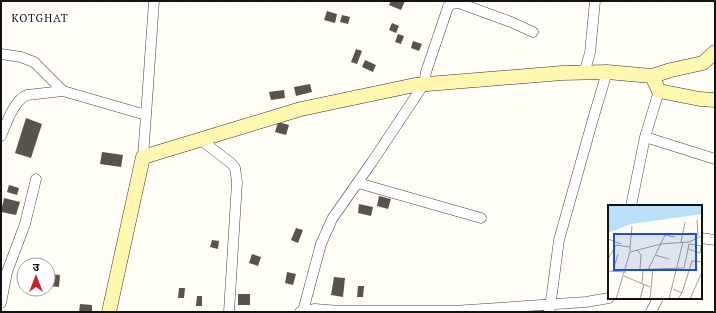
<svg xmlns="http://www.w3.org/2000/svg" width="716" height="313" font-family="'PT Serif','Noto Sans Devanagari',serif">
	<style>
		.building { fill: #5a524d }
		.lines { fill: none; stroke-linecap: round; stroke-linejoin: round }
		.street-casing { stroke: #444; stroke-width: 11 }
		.secondary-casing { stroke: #333; stroke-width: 15 }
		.street { stroke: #fff; stroke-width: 10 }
		.secondary { stroke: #fff6b0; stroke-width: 14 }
		.labels { text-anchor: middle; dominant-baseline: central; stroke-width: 4; stroke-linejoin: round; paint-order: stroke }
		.neighbourhood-label { font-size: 11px; letter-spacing: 1px; fill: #111; stroke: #fff }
		.inset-road { fill: none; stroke: #a09f9a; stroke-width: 1 }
		.view { fill: #1d4ed8; fill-opacity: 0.15; stroke: #1d4ed8; stroke-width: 2 }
		.inset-edge { fill: none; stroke: #111; stroke-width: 2 }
	</style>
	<rect width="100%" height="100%" fill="#fffdf5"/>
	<path class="building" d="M 391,1 L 405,1 L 401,10 L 389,5 Z
		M 327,11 L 337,14 L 335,23 L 324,20 Z
		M 342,15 L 350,17 L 348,24 L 340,22 Z
		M 392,23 L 399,26 L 396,33 L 389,30 Z
		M 398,34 L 404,36 L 401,44 L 395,42 Z
		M 413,41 L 422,44 L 419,51 L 411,48 Z
		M 356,49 L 362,51 L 357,64 L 351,62 Z
		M 365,60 L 376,65 L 373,72 L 362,67 Z
		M 310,84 L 312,92 L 296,96 L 294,87 Z
		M 284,90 L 285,98 L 271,100 L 269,92 Z
		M 26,118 L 42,124 L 31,158 L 15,153 Z
		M 278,122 L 289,125 L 286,135 L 275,132 Z
		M 102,152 L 123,155 L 121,167 L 100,164 Z
		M 9,185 L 19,188 L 17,195 L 7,192 Z
		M 379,196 L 391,199 L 388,209 L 377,206 Z
		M 4,198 L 20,202 L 16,215 L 1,212 Z
		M 359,204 L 373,207 L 371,216 L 358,213 Z
		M 296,228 L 303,230 L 298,243 L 291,240 Z
		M 212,240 L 219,241 L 218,249 L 210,247 Z
		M 252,254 L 261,257 L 258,266 L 249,263 Z
		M 287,272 L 296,274 L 293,285 L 285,283 Z
		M 48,274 L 60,275 L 59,287 L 48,286 Z
		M 334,277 L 345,278 L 343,297 L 331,295 Z
		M 358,286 L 364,286 L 363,297 L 357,297 Z
		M 179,288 L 185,288 L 184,298 L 178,298 Z
		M 238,294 L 250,294 L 250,305 L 238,305 Z
		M 197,296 L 202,296 L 202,306 L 196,306 Z
		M 80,304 L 92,305 L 92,312 L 79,312 Z"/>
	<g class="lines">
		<g class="street-casing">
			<path id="street" d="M 1,54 L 21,57 L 34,62 L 63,91
				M 584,73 L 590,53 L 595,1
				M 146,115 L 154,1
				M 1,136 C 6,124 14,100 27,95 L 63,91 L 146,115 L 143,157
				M 645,137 L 715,159
				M 201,140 L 232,164 L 235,168 L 237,182 L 229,312
				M 358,183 L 481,218
				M 631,206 L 645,137 L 659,91
				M 701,238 L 715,240
				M 1,303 L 7,272 L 25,224 L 36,179
				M 303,311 L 321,244 L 332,219 L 372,162 L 424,84 L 426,72 L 448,7 L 453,3 L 459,3 L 511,22 L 533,32
				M 300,312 L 315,309 L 340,311 L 453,311 L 586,302 L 609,298
				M 549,312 L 552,293 L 559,240 L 593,119 L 607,72
				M 651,312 L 658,298"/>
		</g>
		<g class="secondary-casing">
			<path id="secondary" d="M 652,76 L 659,91 L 700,99 L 715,100
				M 109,312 L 143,157 L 301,109 L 415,85 L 562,73 L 607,72 L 652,76 L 671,70 L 703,63 L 715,52"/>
		</g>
		<use href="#street" class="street"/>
		<use href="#secondary" class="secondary"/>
	</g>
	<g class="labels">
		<g class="neighbourhood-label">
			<text x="40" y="18">KOTGHAT</text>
		</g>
	</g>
	<g transform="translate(608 205)">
		<rect width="94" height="94" fill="#fffdf5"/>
		<path d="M 0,0 L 94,0 L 94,9 L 23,19 L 0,28 Z" fill="#b9e0f7"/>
		<path class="inset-road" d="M 89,15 L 90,31M 0,34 L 13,39M 73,37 L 77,17M 81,39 L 94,41M 22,42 L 24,21M 80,44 L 92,48 L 93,41M 29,45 L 33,50 L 32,65M 47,50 L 61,54M 0,54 L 8,40 L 22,42 L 22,46M 18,65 L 76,63 L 81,39M 40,65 L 57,30 L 67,32M 0,66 L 18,67M 5,66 L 10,49M 16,71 L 42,82M 34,78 L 35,66M 65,84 L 74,88 L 70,94M 74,88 L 84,56 L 94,57M 8,94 L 22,47 L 53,39 L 81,37 L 94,31M 32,94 L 36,79M 42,94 L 45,64M 61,94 L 75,37M 82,94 L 94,67"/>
		<path class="view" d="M 6,29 L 88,29 L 88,65 L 6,65 Z"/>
		<rect width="94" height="94" class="inset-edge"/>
	</g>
	<rect width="716" height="313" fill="none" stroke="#111111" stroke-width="4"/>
	<g transform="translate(36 277)"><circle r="19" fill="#ffffff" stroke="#a0a0a0"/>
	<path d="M0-3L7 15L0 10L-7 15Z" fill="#c4262e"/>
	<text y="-6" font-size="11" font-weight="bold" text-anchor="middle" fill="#111111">उ</text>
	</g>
</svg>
